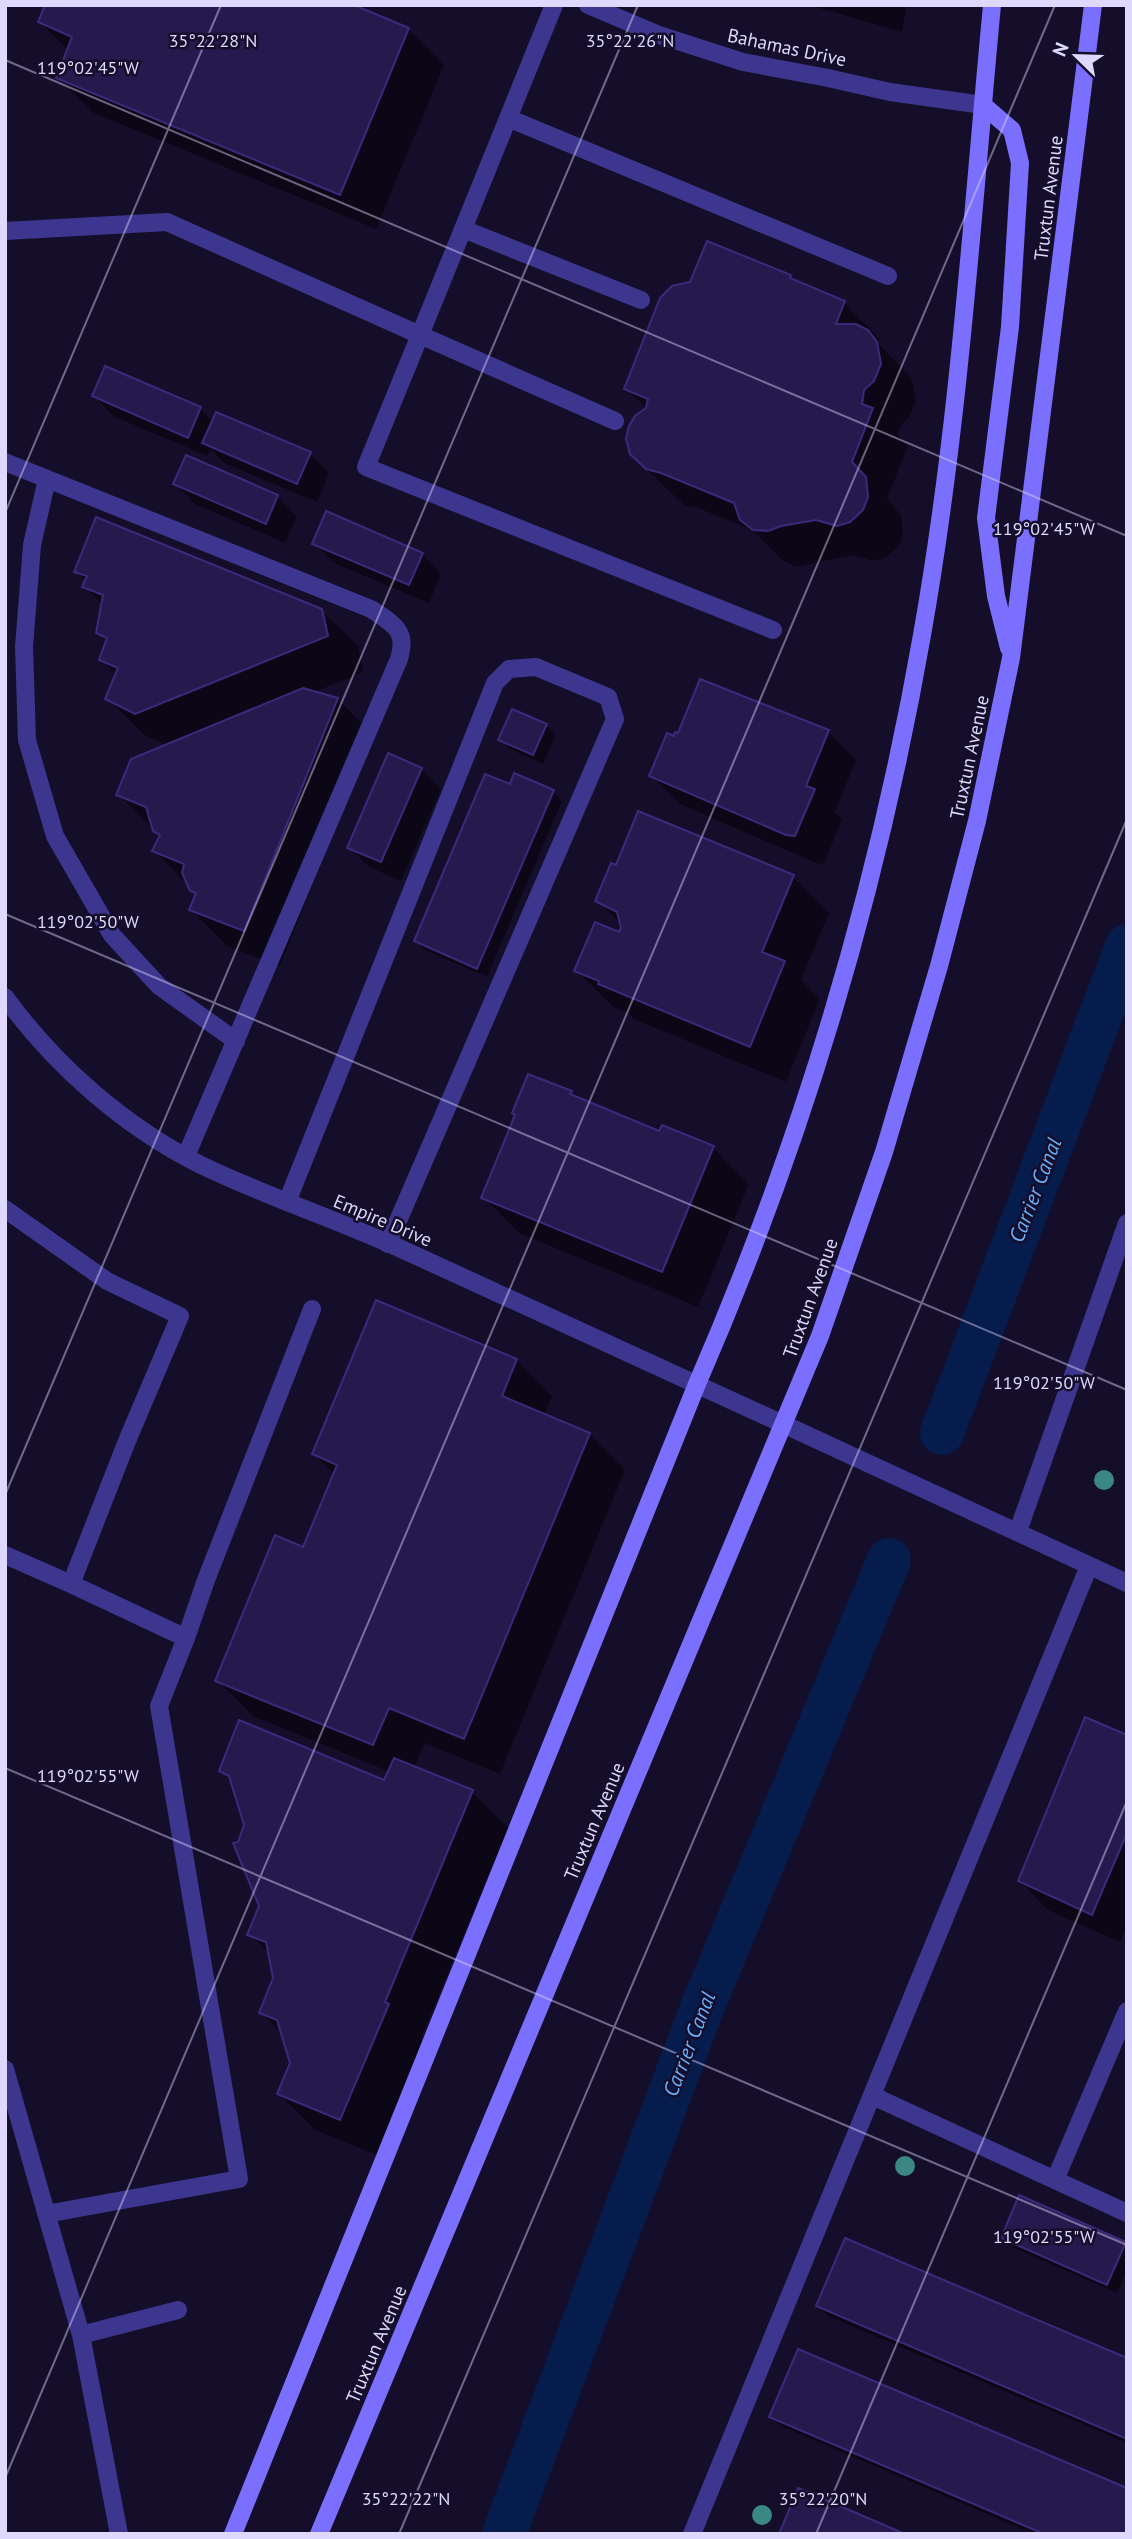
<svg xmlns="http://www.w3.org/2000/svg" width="1132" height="2539" font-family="'PT Sans',sans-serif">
	<rect width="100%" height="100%" fill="#150e2b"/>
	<!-- shadow -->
	<path fill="#0007" d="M47 5H360L367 12 408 29 444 65 376 229 94 113 58 78 69 51 40 22Z
		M809 5H907L902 32Z
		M790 277 796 283 844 303 880 339 878 343 912 379 916 401 909 417 900 426 898 435 908 446 887 499 901 515 903 534 899 546 886 557 874 561 853 555 796 567 781 559 752 530 698 508 684 505 636 459 647 409 626 388Z
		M106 368 200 409 214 422 310 454 329 473 317 502 224 463 211 449 207 456 113 416 94 396Z
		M175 484 277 496 297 516 285 543 195 504Z
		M314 543 422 554 441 574 429 603 334 563Z
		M76 571 321 610 358 646 363 672 312 693 338 699 373 735 280 966 227 946 191 910 197 895 155 851 161 837 118 794 167 746 143 734 107 698 117 675 101 660 107 642 98 632 103 605 84 586 86 582Z
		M513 711 546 725 556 735 543 764 510 749 500 739Z
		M828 732 856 760 835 812 842 819 824 864 816 863 680 804 651 776 674 738Z
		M421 769 441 789 401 881 369 867 349 847Z
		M511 786 553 791 562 801 487 977 425 950 416 941Z
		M793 877 829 913 801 980 820 999 786 1082 636 1020 628 1013 612 1006 576 970 620 934 622 925 597 900Z
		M571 1093 577 1099 660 1133 713 1148 749 1184 698 1307 519 1233 483 1197 517 1116Z
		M516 1360 552 1396 544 1416 589 1434 625 1470 500 1774 425 1743 414 1768 472 1792 508 1828 421 2038 424 2041 377 2155 315 2130 279 2094 292 2064 284 2035 261 2013 275 1978 271 1955 249 1934 261 1906 238 1844 246 1825 234 1784 221 1771 385 1782 390 1772 253 1716 217 1680 304 1550 335 1475 314 1454Z
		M1127 1737V1926L1120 1942 1048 1910 1020 1881Z
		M1003 2238 1125 2243 1127 2271 1117 2293 1012 2247Z
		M818 2306 1127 2360V2443L828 2316Z
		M772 2416 1127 2534H1034L781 2426Z"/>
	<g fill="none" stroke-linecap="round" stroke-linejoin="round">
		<!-- canal -->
		<path stroke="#061c4c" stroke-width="44" d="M942 1433 1127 946
			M504 2534 702 2008 889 1560"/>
	</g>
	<!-- building -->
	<path fill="#26194e" stroke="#3d297c" stroke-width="2" d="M45 5H354L409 28 340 195 56 78 72 37 38 22Z
		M707 241 791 275 790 278 845 301 836 324H856L868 330 877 342 881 364 874 381 864 390 862 404 873 408 852 462 866 477 868 497 863 510 850 522 837 526 816 520 781 526 768 531 753 530 740 520 734 503 661 473 646 469 630 454 626 439 629 426 635 416 646 408 648 399 624 389 660 298 672 286 690 282Z
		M105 366 201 407 188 438 92 396Z
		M216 412 311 452 297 484 202 443Z
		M186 455 278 495 266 524 173 484Z
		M326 511 423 553 409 585 312 544Z
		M96 517 322 609 328 636 135 714 105 699 118 668 99 660 107 638 96 633 103 595 82 587 87 576 74 572Z
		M700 679 829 730 806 786 815 789 795 836 786 835 649 776 667 733 674 736 675 732 678 733Z
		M303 688 338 698 244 931 189 910 196 893 190 891 182 873 184 864 152 851 160 835 153 831 146 807 116 795 131 759Z
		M512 709 547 724 533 755 498 740Z
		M388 753 422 768 381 862 347 848Z
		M514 773 554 790 477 969 414 941 485 774 510 784Z
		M638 811 794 875 762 952 785 961 750 1047 598 984 599 981 574 971 595 922 619 932 621 928 617 912 595 901 611 863 616 865Z
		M528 1074 572 1091 570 1094 659 1131 662 1125 714 1146 662 1272 481 1198 515 1115 512 1113Z
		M376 1300 517 1359 502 1396 590 1433 464 1739 389 1708 373 1745 215 1681 275 1535 303 1547 337 1465 312 1454Z
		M1085 1717 1127 1735V1833L1092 1915 1018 1881Z
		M239 1720 384 1780 394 1758 473 1790 385 2002 389 2004 340 2120 277 2094 290 2063 277 2020 259 2013 273 1978 266 1942 247 1935 259 1906 233 1843 238 1842 244 1825 229 1776 219 1771Z
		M1019 2195 1126 2242 1107 2285 1001 2238Z
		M845 2238 1127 2358V2439L816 2306Z
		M798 2349 1127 2488V2534H1044L769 2417Z
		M798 2488 905 2534H779Z"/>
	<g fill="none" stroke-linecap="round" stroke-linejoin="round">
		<!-- service -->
		<path stroke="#3d368e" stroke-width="18" d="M508 118 888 276
			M463 229 641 300
			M5 231 167 222 420 335 554 5
			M615 421 420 335 366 467 773 630
			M5 462 371 609C393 624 408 630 399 659L186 1156
			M47 479 32 545 24 647 27 740 55 836 112 935 159 986 236 1041
			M287 1202 495 683 509 669 536 667 608 697 615 719 388 1244
			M5 1209 107 1281 180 1316 127 1441 71 1584 186 1638 206 1580 312 1309
			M783 1424 1127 1583
			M1018 1531 1127 1223
			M5 1555 71 1584
			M5 2069 81 2335 119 2534
			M873 2096 1055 2180 1127 2011
			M1055 2180 1127 2213
			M46 2214 239 2179 159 1706 186 1638
			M81 2335 178 2310
			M692 2534 1089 1566"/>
		<!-- minor -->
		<path stroke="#3d368e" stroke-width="18" d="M588 5 659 35 743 62 828 78 890 92 983 105
			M5 997C55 1066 125 1127 201 1165 265 1196 333 1218 397 1247 526 1306 655 1365 783 1424"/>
		<!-- secondary -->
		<path stroke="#7a6fff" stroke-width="18" d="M983 105 1012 130 1020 163 1010 327 986 518 996 596 1009 648
			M233 2534 697 1384C801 1145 877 892 922 635 959 427 972 216 992 5
			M319 2534 820 1336 884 1152 939 966 977 821 1011 658 1093 5"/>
	</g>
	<!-- trees -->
	<g fill="#3a8784">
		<circle cx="1104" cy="1480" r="10"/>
		<circle cx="905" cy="2166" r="10"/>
		<circle cx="762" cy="2515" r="10"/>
	</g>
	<!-- ticks -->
	<path fill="none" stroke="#dfd8ff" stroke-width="2" stroke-opacity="0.45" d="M5 60 1127 536M5 513 221 5M5 914 1127 1390M5 1495 638 5M5 1768 1127 2245M5 2478 1055 5M399 2534 1127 819M816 2534 1127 1801"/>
	<g text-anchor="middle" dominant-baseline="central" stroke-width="5" stroke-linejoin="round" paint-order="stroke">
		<!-- street labels -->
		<g font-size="19" fill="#dfd8ff" stroke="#150e2b">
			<text transform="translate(787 47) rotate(12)">Bahamas Drive</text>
			<text transform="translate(1048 198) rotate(-83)">Truxtun Avenue</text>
			<text transform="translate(969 757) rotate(-78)">Truxtun Avenue</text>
			<text transform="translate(383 1220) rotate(23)">Empire Drive</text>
			<text transform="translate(810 1298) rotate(-70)">Truxtun Avenue</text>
			<text transform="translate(594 1821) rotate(-67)">Truxtun Avenue</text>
			<text transform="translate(376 2344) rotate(-67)">Truxtun Avenue</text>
		</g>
		<!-- water labels -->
		<g font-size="21" font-style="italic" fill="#66b1ff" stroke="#150e2b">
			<text transform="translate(1035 1190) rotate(-69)">Carrier Canal</text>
			<text transform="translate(689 2044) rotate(-69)">Carrier Canal</text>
		</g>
	</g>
	<g font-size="18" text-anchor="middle" fill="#dfd8ff" stroke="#150e2b" stroke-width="5" stroke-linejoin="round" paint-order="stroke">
		<text x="213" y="47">35°22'28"N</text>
		<text x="630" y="47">35°22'26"N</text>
		<text x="88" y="74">119°02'45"W</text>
		<text x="1044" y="535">119°02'45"W</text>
		<text x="88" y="928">119°02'50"W</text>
		<text x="1044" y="1389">119°02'50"W</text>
		<text x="88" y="1782">119°02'55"W</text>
		<text x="1044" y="2243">119°02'55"W</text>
		<text x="406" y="2505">35°22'22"N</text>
		<text x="823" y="2505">35°22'20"N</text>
	</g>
	<!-- border -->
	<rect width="1132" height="2539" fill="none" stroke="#dfd8ff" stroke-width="14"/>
	<!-- north arrow -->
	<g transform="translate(1076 56) rotate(293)" stroke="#150e2b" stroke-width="5" paint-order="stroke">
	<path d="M0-5L12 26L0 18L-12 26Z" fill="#dfd8ff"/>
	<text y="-10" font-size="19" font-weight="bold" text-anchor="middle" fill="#dfd8ff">N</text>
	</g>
</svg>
